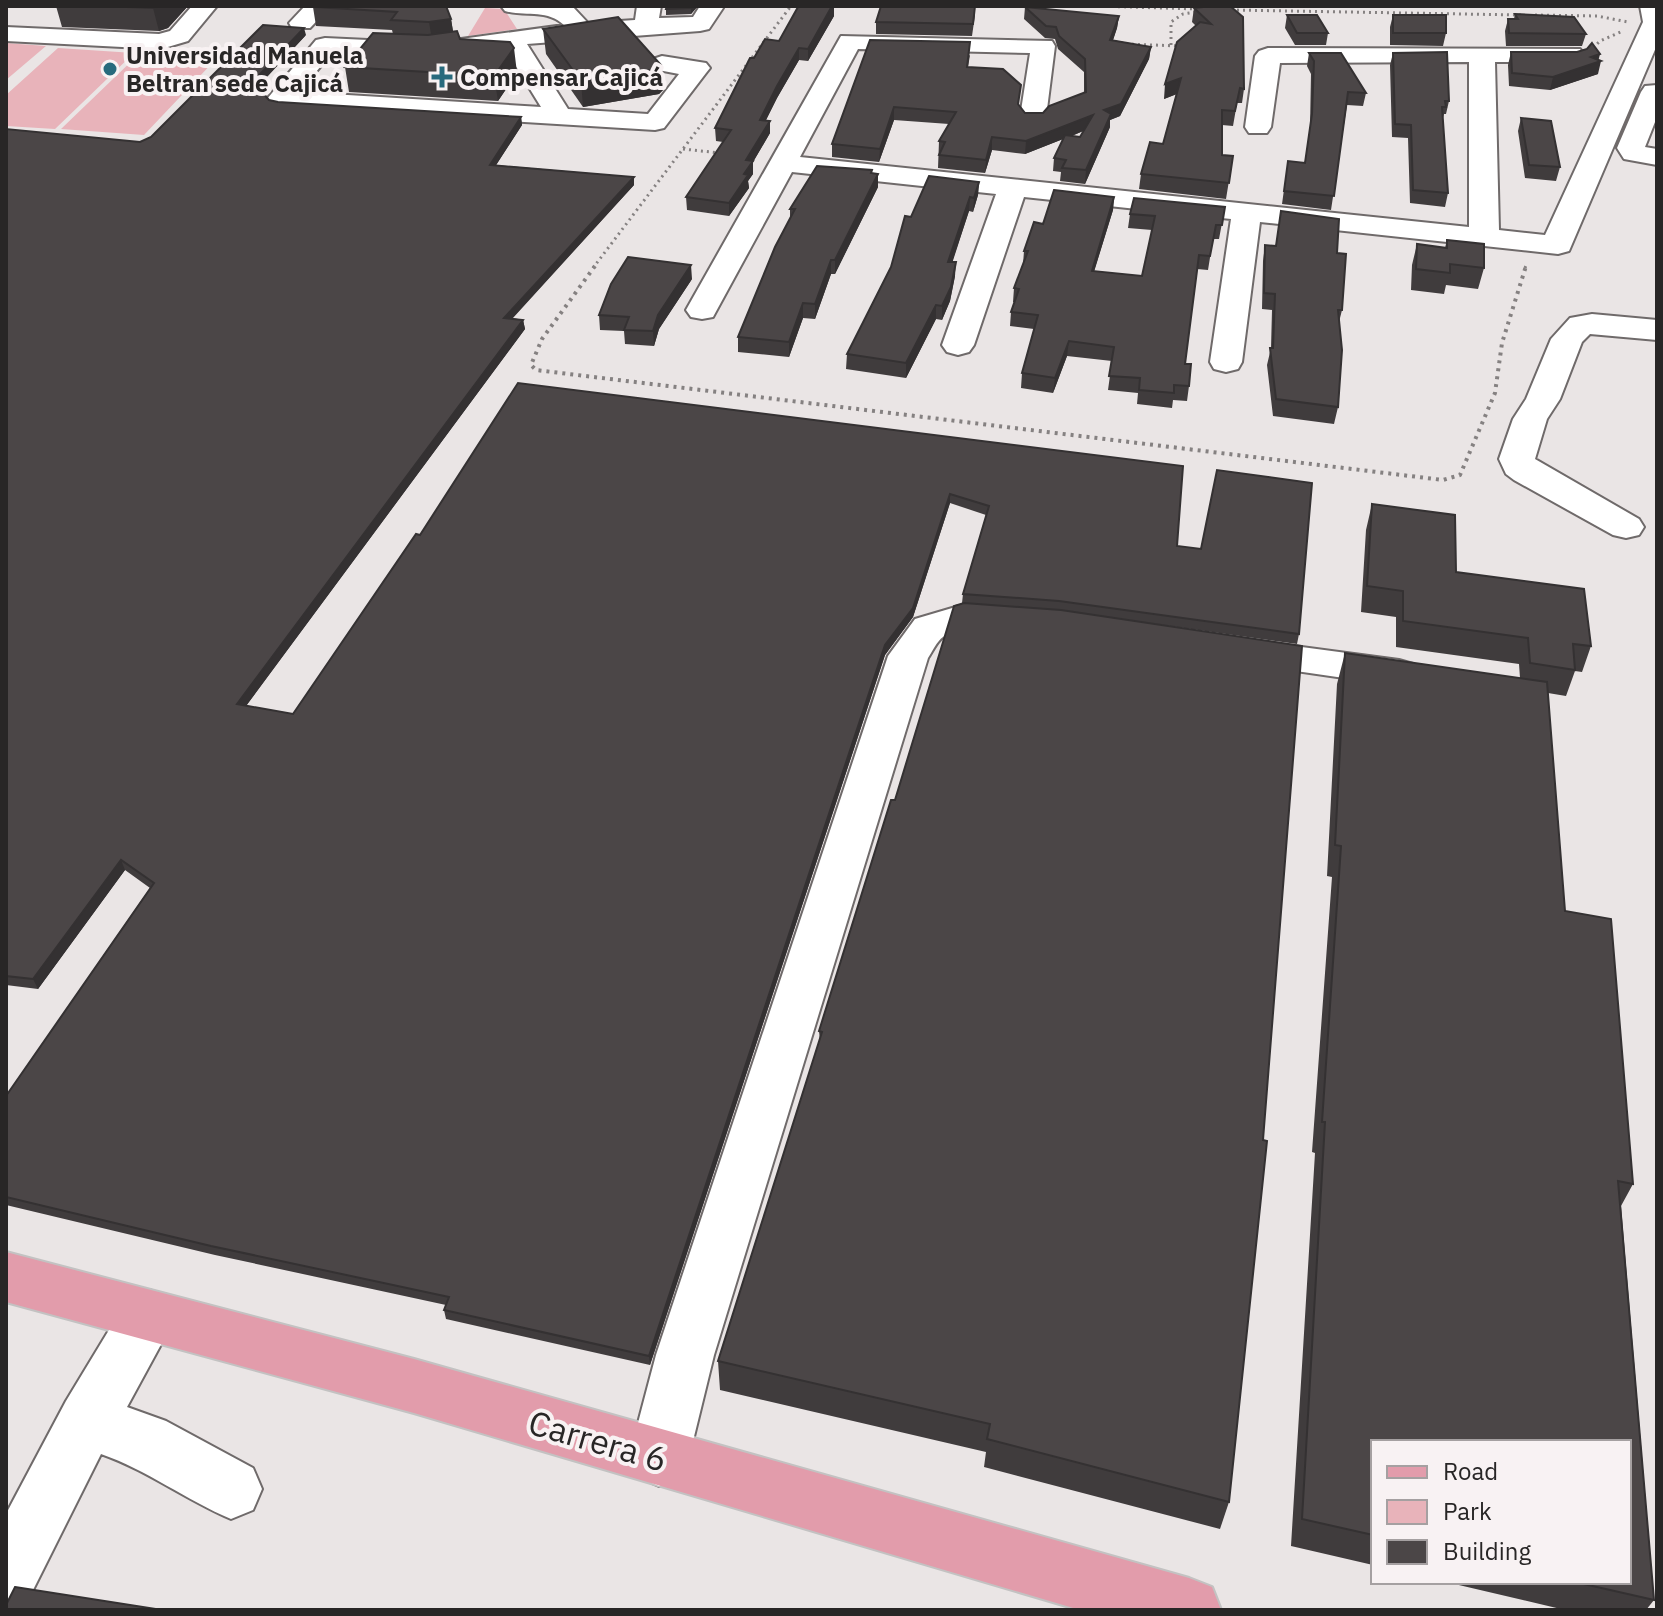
<svg xmlns="http://www.w3.org/2000/svg" width="1663" height="1616" font-family="'IBM Plex Sans',sans-serif">
	<rect width="100%" height="100%" fill="#eae5e5"/>
	<!-- green -->
	<path fill="#e8b3ba" d="M485 8 504 9 517 29 468 36Z
		M6 43 46 46 6 80Z
		M58 48 134 53 55 129 6 126V95Z
		M140 53 217 58 144 135 61 129Z"/>
	<g fill="none" stroke-linecap="round" stroke-linejoin="round">
		<!-- minor casing -->
		<g stroke="#6f6a6a" stroke-width="4">
			<path id="minor" d="M192 6H217L188 41 161 49 6 41V27L159 34 170 31Z
				M305 6H331L310 28H292L289 23Z
				M501 6H572L588 23 635 20 637 6H661L659 18 693 17 700 6 723 8 709 29 700 31 527 44 568 109 648 114 679 74 653 69 649 64 653 59 662 56 706 63 710 68 706 73 664 128 655 130 280 107 271 105 267 99 316 40 325 38 432 43 564 25C547 9 527 17 505 11ZM504 47 541 107 299 92 332 53 432 57Z
				M1640 6H1657V45L1569 251 1558 254 1260 222 1242 362 1238 369 1226 372 1214 369 1210 362 1231 219 1024 197 974 345 969 352 958 355 947 352 942 345 996 194 792 172 713 317 702 319 691 317 686 310 841 36 1052 41 1055 46 1046 117 1042 123H1024L1020 117 1030 53 858 49 800 157 1469 227V62L1280 63 1271 127 1267 133H1249L1245 127 1255 56 1259 51 1268 48 1580 49 1584 54 1580 59 1571 62H1495L1499 230 1545 235 1643 22Z
				M1657 85V117L1645 147 1657 149V165L1624 159 1617 148 1641 92 1645 86Z
				M1592 314 1657 320V340L1590 334 1582 342 1560 399 1547 419 1535 459 1639 519 1644 527 1639 535 1626 538 1613 535 1514 480 1506 474 1499 459 1513 419 1526 399 1551 339 1570 318Z
				M959 606 1021 613 1027 622 1021 631C997 637 964 622 943 637 937 641 932 652 928 658L714 1355 689 1457 680 1477 659 1486 638 1477 629 1457 656 1355 888 656 915 619Z
				M1241 639 1399 660 1413 664 1419 673 1413 682 1399 686 1227 661 1221 652 1227 643Z
				M149 1290 169 1297 177 1315 127 1407 166 1421 253 1468 262 1489 253 1510 231 1519C186 1500 147 1470 101 1454L28 1600 6 1610V1514L66 1401 129 1297Z"/>
		</g>
		<!-- major casing -->
		<g stroke="#c3c2c2" stroke-width="4">
			<path id="major" d="M6 1252 414 1359 1189 1578 1212 1587 1221 1610H1080L414 1413 6 1302Z"/>
		</g>
		<!-- path-far1 -->
		<path stroke="#858181" stroke-width="3" stroke-dasharray="2 4" stroke-linecap="butt" d="M1094 6 1197 9
			M1231 10 1521 15
			M1535 15 1597 16 1628 22
			M1126 44 1180 46
			M1171 45V22L1183 14 1196 12
			M1593 48 1600 41 1623 31
			M683 149 720 153
			M593 268 791 6
			M1525 268 1527 263"/>
		<!-- path -->
		<path stroke="#858181" stroke-width="4" stroke-dasharray="3 5" stroke-linecap="butt" d="M595 266 542 339 531 365 536 370 1443 480 1460 475 1495 393 1502 343 1526 266"/>
		<!-- minor -->
		<use href="#minor" fill="#fff" fill-rule="evenodd"/>
		<!-- major -->
		<use href="#major" fill="#e29cab" fill-rule="evenodd"/>
	</g>
	<!-- wall -->
	<path fill="#403c3d" fill-rule="evenodd" d="M56 6H188L168 28 159 31 62 27Z
		M446 6 451 19 453 32 460 39 517 73 498 101 349 92 345 67 393 34 392 30 316 26 313 7Z
		M667 6H698L691 14 666 15V9Z
		M834 6V16L808 61 799 60 777 98 766 120 770 133 753 162V174L748 181 749 188 729 216 687 210 686 197 723 142 716 141 715 128 754 58 779 41Z
		M1213 6 1244 89 1242 103H1237L1233 126 1222 125V155L1233 156 1226 199 1139 189 1141 174 1163 144 1177 94 1164 99 1196 26 1192 22 1194 8Z
		M1025 7 1119 16 1117 28 1113 40 1151 47 1149 59 1120 116 1110 120V127L1085 184 1060 181 1061 172 1053 171 1054 158 1063 139 1025 154 992 150 985 173 938 168 939 141 949 124 894 120 879 162 832 157V144L970 55 968 67 1019 105 1025 113H1043L1084 93V72L1058 49 1055 39 1045 38 1024 19ZM1083 131 1080 137 1072 136Z
		M1515 14 1586 34 1582 46H1506L1505 31 1508 19H1514Z
		M975 15 972 36 876 34V22Z
		M1287 15 1328 33 1326 45H1295L1285 28Z
		M1393 15 1446 33 1443 46 1390 45V27Z
		M543 29 663 90 659 94 583 107 546 54Z
		M306 35 254 91 269 100 278 102 521 117 522 125 496 165 634 177V185L513 318 523 320 525 329 246 706 293 714 420 535 518 383 1177 546 1299 634 1297 644 1142 622 1229 1502 1220 1529 984 1467 986 1452 720 1390 718 1361 820 1041 819 1031 895 800 962 603 963 594 986 515 950 503 913 617 885 655 650 1365 446 1319 444 1310 446 1305 215 1255 6 1205V1096L150 888 125 870 38 989 6 985V129L140 142 151 137Z
		M1511 52 1598 60V74L1550 90 1509 86 1508 65Z
		M1309 53 1366 93 1363 106 1347 105 1331 210 1282 204 1288 161 1305 163 1310 127 1311 74 1307 66Z
		M1393 53 1449 101 1446 114H1444L1443 118 1448 193 1445 207 1410 203 1408 138 1392 137 1390 65Z
		M1521 118 1560 167 1556 181 1525 178 1518 131Z
		M872 173 878 187 835 274H831L815 319 803 318 789 357 738 352V337L790 219V209Z
		M979 182 978 195 973 212 969 211 952 262 955 276 950 301 942 320 936 319 906 378 846 369 847 354 891 267 911 217Z
		M1114 197 1113 210 1094 271 1142 276 1152 230 1128 228 1130 214 1225 207 1219 239H1213L1208 270 1197 269 1185 364 1189 386 1187 401 1173 400 1172 408 1137 404 1138 393 1108 390 1112 361 1067 356 1053 393 1021 388 1022 373 1034 329 1010 326 1011 312 1014 302H1013L1014 288 1023 264 1024 251 1043 224Z
		M1281 211 1337 253 1342 310 1339 322 1338 407 1334 424 1273 416 1267 365 1271 348 1272 310 1262 309 1263 261 1265 245 1276 246Z
		M1447 240 1484 268 1478 289 1446 285 1444 294 1411 290 1412 265 1417 244 1445 248Z
		M692 279 659 329 654 346 625 344 624 331 600 330 599 315Z
		M1372 504 1456 572 1591 646 1582 672 1575 671 1566 696 1548 693 1565 911 1633 1184 1621 1206 1654 1600 1646 1610H1565L1446 1582H1629L1373 1442V1565L1291 1546 1315 1153 1312 1152 1332 877 1327 876 1337 684 1345 653 1520 678 1519 664 1396 647V617L1361 612 1366 530Z"/>
	<!-- shaded-wall -->
	<path fill="#343132" d="M162 6H188L168 28 159 31 153 8Z
		M692 6H698L691 14V8Z
		M832 6H834V16L808 61V49Z
		M1119 16 1117 28 1109 52 1110 40Z
		M451 19 454 37 432 40 429 22Z
		M304 28 306 35 247 98 245 90Z
		M1151 47 1149 59 1120 116 1110 120V127L1085 184 1086 170 1104 110Z
		M514 48 517 73 498 101 494 76Z
		M799 48V60L777 98 760 132V120L777 86Z
		M1600 54 1598 62 1601 61 1598 74 1550 90 1553 77 1591 57Z
		M661 65 663 90 659 94 583 107 581 81Z
		M1181 78 1179 93 1164 99 1165 84Z
		M894 107V120L879 162 880 149Z
		M1093 115 1091 128 1025 154 1026 141Z
		M521 117 522 125 491 173 490 165Z
		M770 121V133L753 162V174L748 181 749 188 729 216V203L746 160Z
		M992 137V150L985 173 986 160Z
		M878 174V187L835 274V260Z
		M634 177V185L505 326 504 318Z
		M979 182 978 195 973 212 974 198Z
		M970 197 969 211 948 276V262Z
		M1114 197 1113 210 1090 285 1092 271Z
		M831 260V274L815 319V304Z
		M956 262 955 276 950 301 942 320V306Z
		M691 265 692 279 659 329 654 346 653 331 658 315Z
		M803 303V318L789 357V342Z
		M936 305V319L906 378V363Z
		M523 320 525 329 240 714 237 704Z
		M1069 341 1067 356 1053 393 1055 378Z
		M950 494V503L913 617 885 655 650 1365 649 1356 885 645Z
		M121 860 125 870 38 989 33 979Z"/>
	<!-- building -->
	<path fill="#4b4647" stroke="#343132" stroke-width="2" d="M101 6H162L153 8Z
		M314 6H446L451 19 429 22 391 20 397 12 313 7Z
		M667 6H692L691 8 666 9Z
		M806 6H832L808 49 799 48 777 86 760 120 770 121 746 160 753 161 744 174 748 175 729 203 686 197 731 130 715 128 750 58H754L765 39 779 41 798 7Z
		M881 6H975L973 24 876 22Z
		M1213 6H1230L1243 17 1244 89 1240 88 1235 111 1222 110V155L1233 156 1229 183 1141 174 1150 142 1163 144 1181 78 1165 84 1177 42 1200 22 1211 24 1194 8Z
		M1025 7 1119 16 1110 40 1151 47 1121 104 1104 110 1111 114 1086 170 1062 168 1066 160 1054 158 1065 135 1080 137 1093 115 1026 141 992 137 986 160 939 155 945 142 939 141 956 112 894 107 880 149 832 144 870 40 970 42 967 67 1003 69 1021 85 1018 104 1025 113H1043L1049 106 1086 92 1085 59 1059 36 1056 27 1046 26Z
		M1515 14 1574 17 1586 34 1509 33 1508 19H1518Z
		M1287 15H1317L1328 33H1297Z
		M1393 15H1446V33H1393Z
		M618 17 661 65 658 69 581 81 543 29Z
		M263 25 304 28 245 90 262 92 269 100 278 102 521 117 490 165 634 177 504 318 523 320 237 704 293 714 416 534 420 535 518 383 1183 466 1177 546 1201 549 1217 470 1312 483 1299 634 1059 601 963 594 989 506 950 494 913 608 885 645 649 1356 444 1310 449 1297 211 1246 6 1197V1096L154 883 121 860 33 979 6 976V129L140 142 151 137Z
		M457 31 460 39 510 42 514 48 494 76 345 67 373 33 428 35Z
		M1592 43 1600 54 1591 57 1601 61 1553 77 1512 73 1511 52H1577L1587 49Z
		M1447 52 1449 101H1445L1446 107H1442L1448 193 1413 190 1411 125 1395 124 1393 53Z
		M1309 53H1341L1366 93 1348 92 1334 196 1284 191 1288 161 1305 163 1312 114 1314 61Z
		M1521 118 1551 121 1560 167 1529 165Z
		M817 166 872 170 871 173 878 174 835 260H831L815 304 803 303 789 342 738 337 775 247 795 209H790Z
		M929 176 979 182 974 198 970 197 948 262H956L951 287 942 306 936 305 906 363 847 354 891 267 905 216 911 217Z
		M1054 190 1114 197 1092 271 1142 276 1155 216 1130 214 1134 198 1225 207 1222 225H1216L1210 256 1199 255 1185 364H1191L1189 386 1174 385V393L1139 390 1140 378 1109 376 1114 347 1069 341 1055 378 1022 373 1038 315 1011 312 1019 289 1014 288 1028 251H1024L1034 222 1043 224Z
		M1281 211 1339 219 1337 253 1346 254 1342 310H1338L1342 350 1338 407 1276 399 1270 348H1273L1275 294 1264 293 1265 245 1276 246Z
		M1447 240 1484 244V268L1450 264V273L1416 269 1417 244 1447 248Z
		M628 257 691 265 658 315 653 331 624 330 629 317 599 315 611 284Z
		M1372 504 1455 515 1456 572 1584 589 1591 646 1573 644 1575 670 1530 663 1528 638 1403 621V591L1367 586Z
		M964 603 1061 610 1302 646 1263 1140 1267 1141 1229 1502 987 1439 990 1424 718 1361 822 1032 819 1031 891 800H895L954 606Z
		M1345 653 1547 682 1565 911 1611 919 1633 1184 1618 1181 1654 1600 1575 1582H1629V1442H1373V1535L1302 1519 1325 1122H1322L1341 846 1335 845Z
		M15 1587 162 1610H6V1605Z"/>
	<!-- markers -->
	<g fill="#286a7d" stroke="#f8f2f3" stroke-width="3">
		<circle cx="110" cy="69" r="8"/>
		<path d="M438 65h8v8h8v8h-8v8h-8v-8h-8v-8h8z"/>
	</g>
	<g text-anchor="middle" dominant-baseline="central" stroke-width="8" stroke-linejoin="round" paint-order="stroke">
		<!-- far-poi labels -->
		<g font-size="24" font-weight="bold" fill="#282626" stroke="#f8f2f3" text-anchor="start">
			<text x="126" y="55">Universidad Manuela<tspan x="126" dy="28">Beltran sede Cajicá</tspan></text>
			<text x="460" y="77">Compensar Cajicá</text>
		</g>
		<!-- near-street labels -->
		<g font-size="34" fill="#282626" stroke="#f8f2f3">
			<text transform="translate(598 1440) rotate(16)">Carrera 6</text>
		</g>
	</g>
	<!-- border -->
	<rect width="1663" height="1616" fill="none" stroke="#282626" stroke-width="16"/>
	<!-- legend -->
	<rect x="1371" y="1440" width="260" height="144" fill="#f8f2f3" stroke="#a5a0a1" stroke-width="2"/>
	<rect x="1387" y="1466" width="40" height="12" fill="#e29cab" stroke="#a5a0a1" stroke-width="2"/>
	<text x="1443" y="1480" font-size="24" fill="#282626">Road</text>
	<rect x="1387" y="1500" width="40" height="24" fill="#e8b3ba" stroke="#a5a0a1" stroke-width="2"/>
	<text x="1443" y="1520" font-size="24" fill="#282626">Park</text>
	<rect x="1387" y="1540" width="40" height="24" fill="#4b4647" stroke="#a5a0a1" stroke-width="2"/>
	<text x="1443" y="1560" font-size="24" fill="#282626">Building</text>
</svg>
